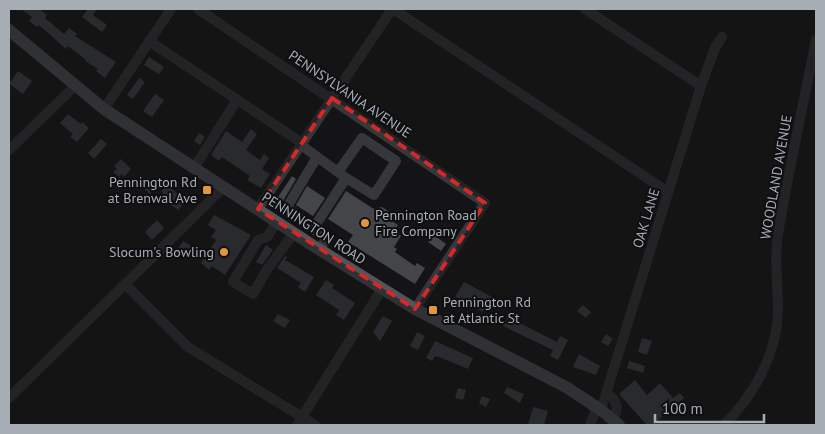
<svg xmlns="http://www.w3.org/2000/svg" width="825" height="434" font-family="'PT Sans',sans-serif">
	<rect width="100%" height="100%" fill="#141416"/>
	<!-- building -->
	<path fill="#434549" d="M21 9H39L47 15 45 18 64 34 69 28 77 34 75 36 116 62 105 78 96 71 98 69 85 61 86 60 68 46 66 49 39 25 37 27 29 21 32 17Z
		M88 9H97L93 15 107 25 102 32 82 17Z
		M149 57 164 67 159 74 144 65Z
		M18 71 32 81 23 94 9 84Z
		M139 78 145 82 133 99 127 95Z
		M155 94 164 100 152 117 143 111Z
		M68 114 81 124 82 122 89 128 77 142 70 137 73 134 60 123Z
		M251 129 257 134 246 150 260 160 264 154 269 158 262 169 270 174 261 188 247 180 250 176 222 157 219 161 211 155 226 131 242 142Z
		M199 133 205 137 200 145 194 141Z
		M101 139 107 144 94 159 88 153Z
		M121 159 131 169 124 177 122 174 119 177 113 172 117 169 114 166Z
		M292 176 296 179 283 201 278 197Z
		M153 178 159 184 150 194 141 186 148 179 150 182Z
		M167 186 186 199 179 210 170 205 172 202 161 191Z
		M307 186 325 198 313 216 296 205Z
		M346 191 374 209 382 207 396 216 392 221 398 225 394 231 401 236 394 247 397 249 395 252 415 266 417 263 425 268 415 284 348 242 353 235 328 219Z
		M214 215 251 235 225 275 212 266 209 270 201 263 216 240 211 237 216 230 208 225Z
		M157 220 164 228 152 240 145 232Z
		M434 235 446 244 441 251 428 242Z
		M183 241 196 249 190 258 178 249Z
		M266 245 273 250 262 265 256 262Z
		M285 256 287 257 285 260 314 277 305 292 298 287 301 283 277 268Z
		M326 280 334 285 332 288 355 303 344 320 336 315 339 310 316 295Z
		M464 282 492 297 483 312 455 297Z
		M583 305 591 312 586 318 577 311Z
		M278 314 290 320 285 328 273 321Z
		M383 316 392 321 380 341 373 332Z
		M508 317 557 342 560 336 568 340 558 360 550 356 553 350 503 326Z
		M417 332 425 336 418 350 410 346Z
		M606 334 613 339 608 346 601 342Z
		M642 338 652 341 647 355 638 352Z
		M435 341 473 358 468 369 439 357 435 356 432 361 426 358Z
		M579 354 600 366 596 375 573 367Z
		M629 361 645 366 643 373 627 368Z
		M635 380 647 395 660 383 673 398 680 393 684 398 653 425H647L619 394Z
		M507 387 524 394 520 403 504 393Z
		M458 388 466 390 463 400 455 398Z
		M482 396 490 399 486 407 479 403Z
		M533 407 548 411 544 425H528Z"/>
	<g fill="none" stroke-linecap="round" stroke-linejoin="round">
		<!-- minor -->
		<path stroke="#36373a" stroke-width="10" d="M198 9 485 203 415 309
			M393 9 668 192
			M585 9 701 86
			M149 41 302 143
			M104 109 171 9
			M301 145 346 178 313 229 327 238 319 250
			M9 150 75 86
			M194 168 237 100
			M338 172 362 138 396 161 374 195 346 178
			M258 209 392 9
			M277 222 267 237 258 240 233 282 253 294 266 271 294 233
			M306 223 287 207 317 157
			M125 284 188 347 315 425
			M606 393C618 399 619 409 613 420
			M9 398 224 187
			M601 410 701 86 715 48 722 37
			M297 425 382 289
			M590 425 597 407
			M724 425C754 395 777 354 778 311 778 286 774 259 778 234 789 169 803 105 816 40"/>
		<!-- major -->
		<path stroke="#525459" stroke-width="12" d="M9 30 104 109 312 245 415 309 566 387 601 410 619 425"/>
	</g>
	<!-- marked area -->
	<path d="M0 0H825V434H0ZM332 98 485 203 415 309 258 209Z" fill="#141416" fill-opacity=".55" fill-rule="evenodd"/>
	<path fill="none" stroke="#d62828" stroke-width="4" stroke-dasharray="10 6" stroke-linejoin="round" d="M332 98 485 203 415 309 258 209Z"/>
	<!-- markers -->
	<g fill="#e19741" stroke="#0f0f11" stroke-width="2">
		<rect x="202" y="185" width="10" height="10" rx="2.5"/>
		<circle cx="365" cy="223" r="5"/>
		<circle cx="224" cy="252" r="5"/>
		<rect x="428" y="305" width="10" height="10" rx="2.5"/>
	</g>
	<g text-anchor="middle" dominant-baseline="central" stroke-width="4" stroke-linejoin="round" paint-order="stroke">
		<!-- street labels -->
		<g font-size="14" fill="#a7adb5" stroke="#0f0f11">
			<text transform="translate(350 94) rotate(34)">PENNSYLVANIA AVENUE</text>
			<text transform="translate(776 177) rotate(-80)">WOODLAND AVENUE</text>
			<text transform="translate(646 218) rotate(-73)">OAK LANE</text>
			<text transform="translate(314 228) rotate(33)">PENNINGTON ROAD</text>
		</g>
		<!-- poi labels -->
		<g font-size="14" fill="#a7adb5" stroke="#0f0f11" text-anchor="end">
			<text x="197" y="182">Pennington Rd<tspan x="197" dy="16">at Brenwal Ave</tspan></text>
			<text x="375" y="215" text-anchor="start">Pennington Road<tspan x="375" dy="16">Fire Company</tspan></text>
			<text x="214" y="252">Slocum's Bowling</text>
			<text x="443" y="302" text-anchor="start">Pennington Rd<tspan x="443" dy="16">at Atlantic St</tspan></text>
		</g>
	</g>
	<!-- border -->
	<rect width="825" height="434" fill="none" stroke="#a7adb5" stroke-width="20"/>
	<!-- scale -->
	<path d="M655 414v8h109v-8" fill="none" stroke="#a7adb5" stroke-width="2.5"/>
	<text x="662" y="414" font-size="15" fill="#a7adb5" stroke="#0f0f11" stroke-width="4" paint-order="stroke">100 m</text>
</svg>
